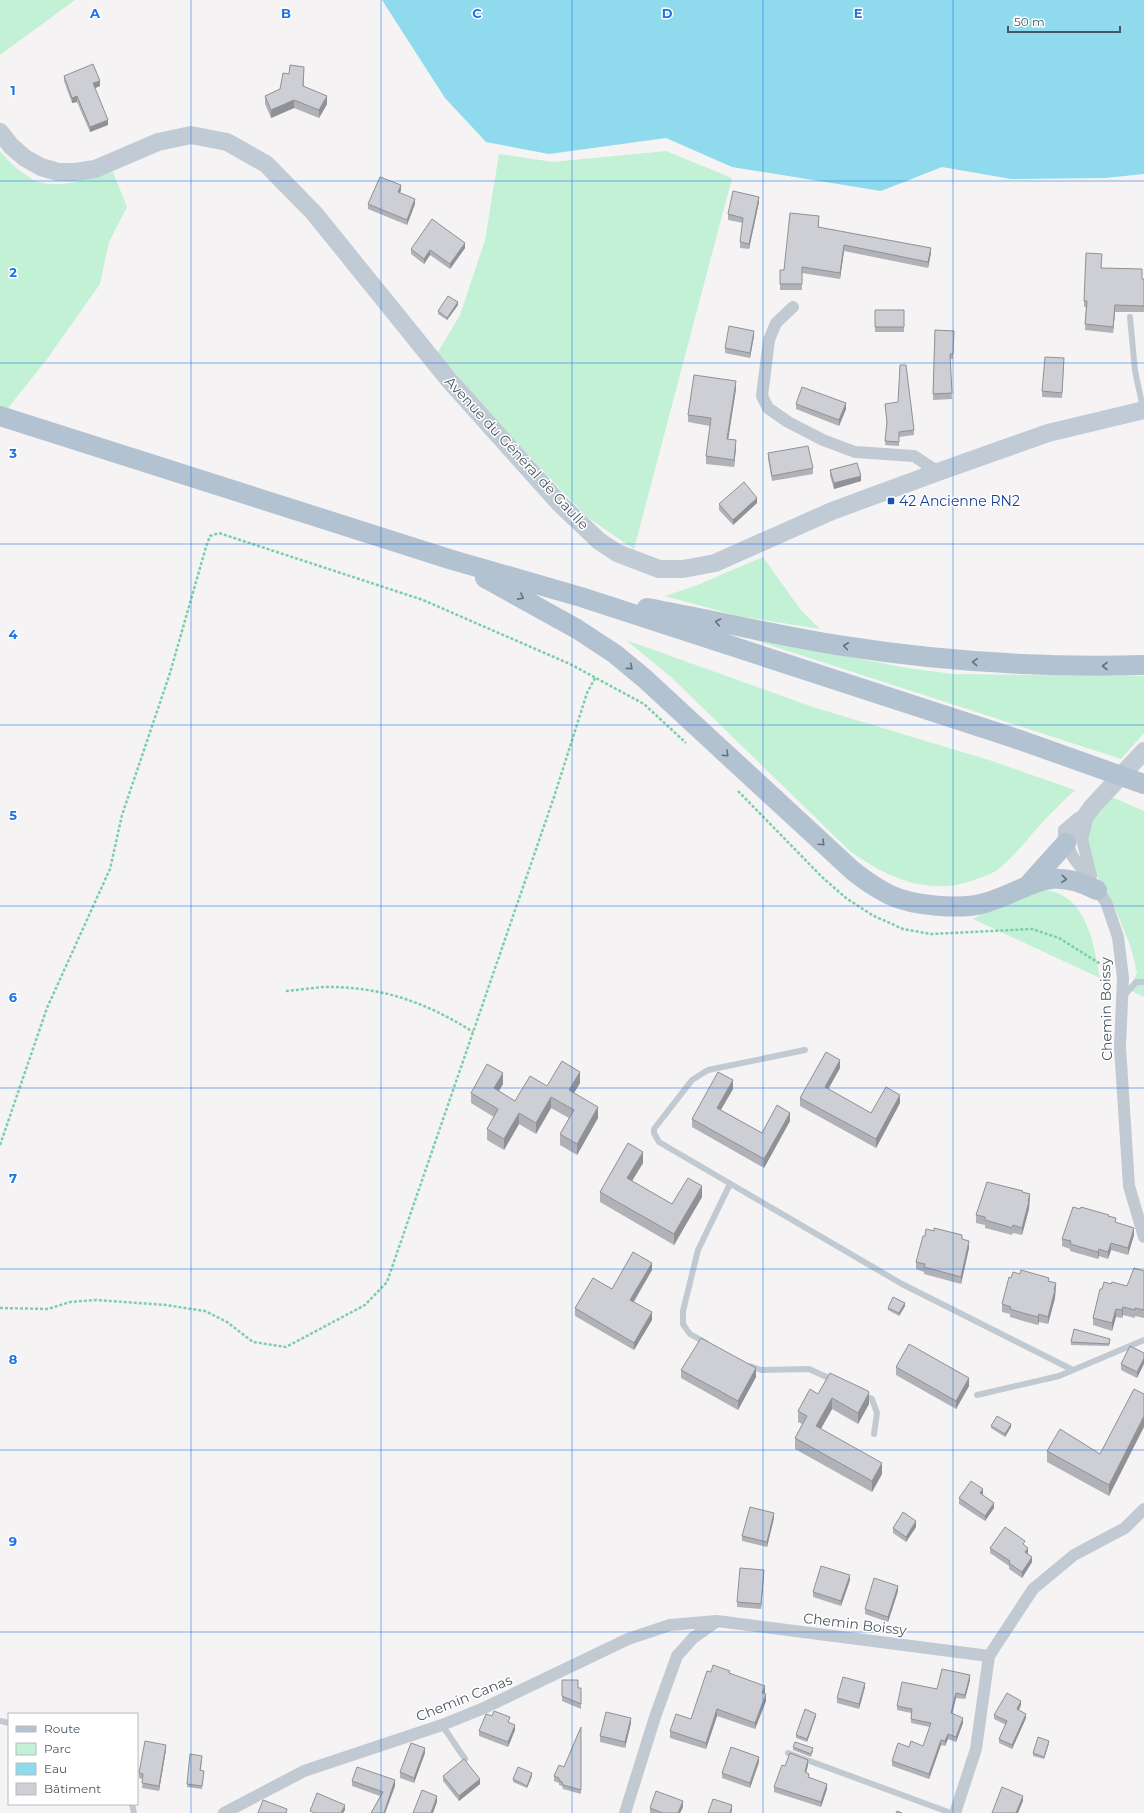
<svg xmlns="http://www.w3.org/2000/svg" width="1144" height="1813" font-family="Montserrat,sans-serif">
	<rect width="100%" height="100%" fill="#f5f3f3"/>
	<!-- green -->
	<path fill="#c3f1d5" d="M0 0H75L0 55Z
		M0 151C8 161 24 176 36 181 60 190 90 178 113 172L127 207 109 242 100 284 47 359 0 418Z
		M666 151 732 178 634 549 587 517 546 474 476 398 438 352 460 315 485 240 499 154 553 162Z
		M763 557 800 609 820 629 738 616 665 596 695 586Z
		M739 635 907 668 953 674 1144 676V733L1121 759Z
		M626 640 813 707 992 761 1075 790C1062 802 1050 814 1038 827 1025 842 1012 859 996 871 991 874 985 876 979 878 932 898 890 879 851 852L671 677Z
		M1105 794 1144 811V997L1129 990 1137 973 1131 948 1116 910 1095 872 1084 829Z
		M1045 890C1087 895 1094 944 1100 978L973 919 1005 901 1027 892Z"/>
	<!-- water -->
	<path fill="#90daee" d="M382 0H1144V174L1105 178 1011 179 942 167 881 191 732 167 666 138 549 154 486 142 445 98Z"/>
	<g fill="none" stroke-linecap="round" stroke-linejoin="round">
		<!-- path -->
		<path stroke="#7ad0a6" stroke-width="2.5" stroke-dasharray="3 2" stroke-linecap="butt" d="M738 791 822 877 846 898 872 915 903 929 931 934 1032 929 1059 938 1110 970
			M286 991C298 990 311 988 323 987 380 986 426 1002 473 1032
			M0 1145 47 1008 110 869 122 815 170 673 206 547 210 536 219 533 423 600 570 664 644 704 686 743
			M0 1308 48 1309 70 1302 96 1300 166 1305 205 1311 227 1322 253 1342 286 1347 365 1305 387 1282 554 797 587 693 595 678"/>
		<!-- lane -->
		<path stroke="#c1cad2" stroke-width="6" d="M1130 317 1135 371 1143 408
			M1123 997 1136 982H1144
			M805 1050 708 1070 692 1080 654 1129V1133L659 1142 902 1284 1073 1370
			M706 1343 690 1334 687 1330 683 1324V1311L698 1250 730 1184
			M750 1366 761 1370 809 1369 833 1380
			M863 1395 872 1399 877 1413 874 1434
			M977 1395 1059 1376 1144 1340
			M0 1721 9 1723
			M442 1725 465 1759
			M788 1753 951 1813
			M132 1804 134 1813"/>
		<!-- street -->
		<path stroke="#c1cad2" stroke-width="12" d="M793 307 776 323 769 340 762 396 768 408 788 422 823 440 855 452 914 456 938 472
			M1078 818 1064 830V837L1073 857 1106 902 1118 937 1123 978 1120 1047 1129 1186 1144 1237
			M1087 820 1082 839 1091 876
			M224 1813 304 1771 442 1725 484 1708 628 1639 670 1625 717 1621
			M625 1813 655 1717 677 1656 693 1638 717 1621 989 1656
			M955 1813 976 1749 989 1656 1033 1589 1074 1555 1125 1528 1144 1509"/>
		<!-- secondary -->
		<path stroke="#c1cbd6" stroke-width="18" d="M0 132 11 146 25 158 41 167 58 172H75L95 169 158 142 191 135 227 142 266 164 314 213 449 380 560 504 599 541 617 553 659 569H683L715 563 832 511 938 472 1048 433 1144 410
			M1066 843 1092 807 1144 751"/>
		<!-- primary -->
		<path stroke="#b3c2d1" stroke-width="20" d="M0 416 449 559 581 597 1017 739 1144 784
			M485 578 577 629 615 654 644 678 852 870C864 880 876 888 890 895 913 906 960 910 985 903 1032 889 1046 864 1097 890
			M647 608C710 619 773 635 837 645 938 661 1041 668 1144 665
			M1030 883 1066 843"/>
	</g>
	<!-- wall -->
	<path fill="#b0b2b7" d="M64 76 100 86 95 88 108 125 90 132 77 102 72 103 64 81Z
		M304 76 303 87 327 104 319 118 294 108 271 118 265 104V96L280 89Z
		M401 190 400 193 415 204 407 225 368 209V204Z
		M759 202 749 249 740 248V242L743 223 728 220V214Z
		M819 222V227L931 253 928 268 844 251 840 279 802 273V290H780V270H784Z
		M465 248 450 269 430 255 424 264 411 254V249Z
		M1101 268 1142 279H1144V312H1115L1113 333 1085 330 1086 307H1084V301Z
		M458 305 447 320 438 314V311Z
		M875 310H904V332H875Z
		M935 330 954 331 953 359H950L952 399 933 400Z
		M754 336 750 358 725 353V348Z
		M1064 364 1062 398 1042 397V391Z
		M736 389 728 439 736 448 734 467 706 464V456L710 426 688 422V415Z
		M796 404 846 409 839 426 796 409Z
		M885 404 914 430V435L899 437V446L885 445 887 425Z
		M768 453 813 468V474L772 481 768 459Z
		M830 470 861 481 834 489 830 476Z
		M757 503 733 525 719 510V504Z
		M840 1068 828 1089 871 1113 900 1103 876 1148 800 1106V1098Z
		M580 1083 574 1093 598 1118 577 1155 560 1145V1134L569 1118 551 1108 536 1134 519 1124 504 1150 487 1140V1129L494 1117 471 1103V1093L503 1084 499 1091 515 1101 547 1086Z
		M733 1089 721 1110 762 1133 790 1121 764 1168 692 1127V1119Z
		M643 1163 632 1181 672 1204 702 1197 674 1245 600 1202V1192Z
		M1023 1192 1030 1194 1029 1209 1022 1235 1013 1233 1012 1235 985 1228V1225L976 1223V1215Z
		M1109 1216 1116 1223 1134 1235 1128 1255 1111 1250 1108 1259 1099 1256 1098 1259 1070 1251V1249L1062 1246V1239Z
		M962 1239 969 1248 961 1284 924 1274V1272L916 1269V1262Z
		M652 1270 634 1302 652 1320 634 1350 575 1316V1308L612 1289Z
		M1144 1271V1318L1135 1316V1318L1123 1315 1122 1318 1116 1317 1112 1331 1093 1325V1318L1102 1289 1111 1284 1127 1286Z
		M1049 1281 1056 1283 1055 1298 1048 1324 1039 1322 1038 1325 1023 1321 1010 1317V1314L1002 1312V1304Z
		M905 1306 899 1316 888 1310V1308Z
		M1071 1342H1110L1109 1346 1071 1345Z
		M1144 1353 1137 1378 1121 1370V1364Z
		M896 1367 969 1386 956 1409 896 1375Z
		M681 1370 756 1377 738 1410 681 1378Z
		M818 1394 869 1404 858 1424 832 1409 821 1429 882 1474 872 1492 795 1449V1438L802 1424 798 1422V1411Z
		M1144 1394 1109 1496 1047 1462V1451L1100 1454Z
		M991 1426 1011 1427 1005 1437 991 1428Z
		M983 1494 982 1495 994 1508 985 1521 959 1504V1498Z
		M774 1518 767 1547 742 1541V1536Z
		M916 1527 906 1542 893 1533V1528Z
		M1025 1546 1028 1554 1032 1562 1022 1578 1009 1569V1566L990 1553V1548Z
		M764 1575 761 1609 737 1607V1602Z
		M850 1580 841 1606 813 1597V1592Z
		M898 1591 888 1622 865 1614V1609Z
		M711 1672 730 1673 765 1692 764 1694 766 1701 755 1729 717 1716 706 1749 670 1738V1731L691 1719Z
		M562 1680 578 1688H581V1709L562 1701Z
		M970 1680 965 1699 956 1698 952 1714 963 1723 956 1742 948 1739 945 1746 941 1745 929 1779 892 1766V1761L909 1747 923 1746 930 1727 911 1723V1713L897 1710V1706L937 1689Z
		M865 1687 859 1709 837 1703V1698Z
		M1021 1705 1019 1710 1026 1718 1012 1749 999 1743V1739L1006 1725 994 1719V1715Z
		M816 1716 807 1742 796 1738V1735Z
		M631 1723 625 1748 600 1742V1736Z
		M581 1727V1794L563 1789 562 1786 559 1785V1783L554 1781V1776L564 1767Z
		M515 1730 508 1747 479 1736V1731Z
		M1049 1743 1044 1759 1033 1756V1753Z
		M793 1747 813 1751 811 1757 793 1750Z
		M166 1750 159 1791 142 1788 143 1779 139 1778V1773Z
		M425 1753 414 1783 400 1778V1772Z
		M202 1758 201 1770 204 1773 202 1789 187 1787V1784Z
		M759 1762 750 1788 722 1778V1773Z
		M808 1765 806 1773 809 1777 827 1789 821 1807 774 1792V1787L785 1766Z
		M443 1776 480 1784 459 1801 443 1781Z
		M532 1776 527 1788 513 1782V1779Z
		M352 1781 395 1786 385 1813H371L380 1796 352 1786Z
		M683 1807 680 1813H650V1808Z"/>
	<!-- shaded-wall -->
	<path fill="#909195" d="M304 67V76L303 95V86Z
		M100 81V86L93 89V83Z
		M77 96V102L72 103V98Z
		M327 96V104L319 118V110Z
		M294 100V108L271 118V110Z
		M108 120V125L90 132V127Z
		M401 185V190L398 197V192Z
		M759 197V202L749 249V244Z
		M415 199V204L407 225V220Z
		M465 243V248L450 269V264Z
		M844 245V251L840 279V273Z
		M931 248V253L928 268V262Z
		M430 250V255L424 264V259Z
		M458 302V305L447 320V318Z
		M1115 305V312L1113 333V327Z
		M754 331V336L750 358V353Z
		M736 381V389L727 447V439Z
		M846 403V409L839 426V420Z
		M736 440V448L734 467V460Z
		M861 476V481L834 489V483Z
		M757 498V503L733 525V520Z
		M840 1060V1068L825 1095V1087Z
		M580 1072V1083L569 1101V1090Z
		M503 1073V1084L494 1099V1088Z
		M733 1080V1089L717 1116V1108Z
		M900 1095V1103L876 1148V1139Z
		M551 1097V1108L536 1134V1123Z
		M598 1107V1118L577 1155V1144Z
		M519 1113V1124L504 1150V1139Z
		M790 1113V1121L764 1168V1159Z
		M643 1152V1163L627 1189V1178Z
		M702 1186V1197L674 1245V1234Z
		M1030 1194 1029 1209 1022 1235V1228Z
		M1134 1228V1235L1128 1255V1248Z
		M969 1241V1248L961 1284V1277Z
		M1111 1243V1250L1108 1259V1252Z
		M1099 1249V1256L1098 1259V1252Z
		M652 1263V1270L630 1307V1300Z
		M1056 1283 1055 1298 1048 1324V1317L1054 1290Z
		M905 1303V1306L899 1316V1313Z
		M1123 1307V1315L1122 1318V1310Z
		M1116 1309V1317L1112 1331V1323Z
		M652 1312V1320L634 1350V1343Z
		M1039 1314V1322L1038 1325V1317Z
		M1144 1358V1364L1137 1378V1372Z
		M756 1368V1377L738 1410V1401Z
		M969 1378V1386L956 1409V1401Z
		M869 1393V1404L858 1424V1413Z
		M832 1398V1409L816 1437V1426Z
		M1144 1416V1427L1109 1496V1485Z
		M1011 1424V1427L1005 1437V1434Z
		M882 1463V1474L872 1492V1481Z
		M983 1489V1494L980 1499V1493Z
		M994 1503V1508L985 1521V1516Z
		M774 1513V1518L767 1547V1542Z
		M916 1521V1527L906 1542V1537Z
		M1028 1548V1554L1025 1552Z
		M1032 1557V1562L1022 1578V1572Z
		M764 1570V1575L761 1609V1604Z
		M850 1575V1580L841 1606V1601Z
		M898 1586V1591L888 1622V1617Z
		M970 1675V1680L965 1699V1695Z
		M865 1683V1687L859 1709V1704Z
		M765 1686V1692L762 1700V1693Z
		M956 1693V1698L951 1718V1713Z
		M766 1694V1701L755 1729V1723Z
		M1021 1701V1705L1017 1713V1709Z
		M717 1709V1716L706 1749V1743Z
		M816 1714V1716L807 1742V1739Z
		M1026 1714V1718L1012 1749V1745Z
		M631 1718V1723L625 1748V1742Z
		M963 1718V1723L956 1742V1737Z
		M515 1725V1730L508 1747V1742Z
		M948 1734V1739L945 1746V1741Z
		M941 1740V1745L929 1779V1774Z
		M1049 1741V1743L1044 1759V1757Z
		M166 1745V1750L159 1791V1786Z
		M425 1748V1753L414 1783V1778Z
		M759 1757V1762L750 1788V1783Z
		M808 1760V1765L805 1777V1772Z
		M532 1773V1776L527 1788V1786Z
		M480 1779V1784L459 1801V1796Z
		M395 1780V1786L385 1813H383Z
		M827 1784V1789L821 1807V1802Z
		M437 1796V1802L433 1813H431Z
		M1023 1796V1801L1018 1813H1016Z
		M683 1801V1807L680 1813H678Z
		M345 1805V1810L343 1813H341Z
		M732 1805V1811L731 1813H730Z"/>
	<!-- building -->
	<path fill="#cdcfd5" stroke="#909195" d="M93 64 100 81 93 83 108 120 90 127 77 96 72 98 64 76Z
		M290 65 304 67 303 86 327 96 319 110 294 100 271 110 265 96 280 89 283 73 289 74Z
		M380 177 401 185 398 192 415 199 407 220 368 204Z
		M733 191 759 197 749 244 740 242 743 218 728 214Z
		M790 213 819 216 818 227 931 248 928 262 844 245 840 273 802 267V284H780V270H784Z
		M432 219 465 243 450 264 430 250 424 259 411 249Z
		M1086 253 1102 254 1101 268 1142 269V279H1144V306L1115 305 1113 327 1085 324 1087 301H1084Z
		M448 296 458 302 447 318 438 311Z
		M875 310H904V327H875Z
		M729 326 754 331 750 353 725 348Z
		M935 330 954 331 953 354H950L952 393 933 394Z
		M1045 357 1064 358 1062 393 1042 391Z
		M900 365H906L914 430 899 432V442L885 441 887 422 885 404 898 402Z
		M694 375 736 381 727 439 736 440 734 460 706 456 711 418 688 415Z
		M802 387 846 403 839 420 796 404Z
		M808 446 813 468 772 476 768 453Z
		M857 463 861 476 834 483 830 470Z
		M744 482 757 498 733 520 719 504Z
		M826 1052 840 1060 825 1087 871 1113 886 1087 900 1095 876 1139 800 1098Z
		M562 1061 580 1072 569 1090 598 1107 577 1144 560 1134 574 1110 551 1097 536 1123 519 1113 504 1139 487 1129 498 1109 471 1093 487 1064 503 1073 494 1088 515 1101 530 1076 547 1086Z
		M718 1072 733 1080 717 1108 762 1133 777 1105 790 1113 764 1159 692 1119Z
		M628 1143 643 1152 627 1178 672 1204 688 1178 702 1186 674 1234 600 1192Z
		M987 1182 1023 1191 1022 1192 1030 1194 1028 1201H1029L1022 1228 1013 1225 1012 1228 1006 1226 985 1220V1217L976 1215Z
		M1073 1207 1080 1209 1081 1207 1109 1215 1108 1216 1116 1218 1115 1222 1134 1228 1128 1248 1111 1243 1108 1252 1099 1249 1098 1252 1070 1244 1071 1241 1062 1239Z
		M934 1228 962 1235V1239L969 1241 961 1277 924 1267 925 1264 916 1262 923 1236H925L926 1229 934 1231Z
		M633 1252 652 1263 630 1300 652 1312 634 1343 575 1308 593 1278 612 1289Z
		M1134 1268 1144 1271V1310L1135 1308V1310L1123 1307 1122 1310 1116 1309 1112 1323 1093 1318 1100 1289H1102L1104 1282 1111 1284 1112 1282 1127 1286Z
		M1021 1270 1049 1278 1048 1281 1056 1283 1054 1290H1055L1048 1317 1039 1314 1038 1317 1023 1313 1010 1309 1011 1307 1002 1304 1009 1277 1011 1278 1013 1272 1020 1274Z
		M893 1297 905 1303 899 1313 888 1308Z
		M1074 1329 1110 1339 1109 1344 1071 1342Z
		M701 1338 756 1368 738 1401 681 1370Z
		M909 1344 969 1378 956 1401 896 1367Z
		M1130 1346 1144 1353V1358L1137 1372 1121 1364Z
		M830 1373 868 1391 869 1393 858 1413 832 1398 816 1426 882 1463 872 1481 795 1438 807 1416 798 1411 810 1389 818 1394Z
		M1134 1389 1144 1394V1416L1109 1485 1047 1451 1060 1429 1100 1454Z
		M997 1416 1011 1424 1005 1434 991 1426Z
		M971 1481 983 1489 980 1493 994 1503 985 1516 959 1498Z
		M750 1507 774 1513 767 1542 742 1536Z
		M903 1512 916 1521 906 1537 893 1528Z
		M1005 1527 1025 1541 1023 1544 1028 1548 1025 1552 1032 1557 1022 1572 1009 1563 1010 1561 990 1548Z
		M821 1566 850 1575 841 1601 813 1592Z
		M740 1568 764 1570 761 1604 737 1602Z
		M874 1578 898 1586 888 1617 865 1609Z
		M713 1665 730 1671 729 1673 765 1686 762 1693 766 1694 755 1723 717 1709 706 1743 670 1731 676 1714 691 1719 707 1671 711 1672Z
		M942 1669 970 1675 965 1695 956 1693 951 1713 963 1718 956 1737 948 1734 945 1741 941 1740 929 1774 892 1761 898 1743 909 1747 911 1741 923 1746 931 1723 911 1719 912 1709 897 1706 902 1682 937 1689Z
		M843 1677 865 1683 859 1704 837 1698Z
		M562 1680H578V1688H581V1704L562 1696Z
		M1007 1693 1021 1701 1017 1709 1026 1714 1012 1745 999 1739 1007 1721 994 1715Z
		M805 1709 816 1714 807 1739 796 1735Z
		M494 1711 510 1717 508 1722 515 1725 508 1742 479 1731 486 1714 492 1716Z
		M606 1712 631 1718 625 1742 600 1736Z
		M581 1727V1790L563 1785 562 1782 559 1780V1778L554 1776 559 1765 564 1767Z
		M1038 1737 1049 1741 1044 1757 1033 1753Z
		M145 1741 166 1745 159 1786 142 1783 143 1774 139 1773Z
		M795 1742 813 1748 811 1754 793 1747Z
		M411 1743 425 1748 414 1778 400 1772Z
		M731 1747 759 1757 750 1783 722 1773Z
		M790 1753 808 1760 805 1772 809 1774 808 1777 827 1784 821 1802 774 1787 782 1765 785 1766Z
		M190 1754 202 1756 200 1770 204 1771 202 1786 187 1784Z
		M464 1759 480 1779 459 1796 443 1776Z
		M357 1767 395 1780 384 1813H371L383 1792 352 1781Z
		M518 1767 532 1773 527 1786 513 1779Z
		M1002 1787 1023 1796 1016 1813H992Z
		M422 1790 437 1796 431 1813H413Z
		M656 1791 683 1801 678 1813H663L650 1808Z
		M317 1793 345 1805 341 1813H315L310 1811Z
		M713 1799 732 1805 730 1813H708Z
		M263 1800 287 1809 286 1813H258Z
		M897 1811 902 1813H896Z"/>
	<!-- one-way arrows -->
	<defs><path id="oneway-chevron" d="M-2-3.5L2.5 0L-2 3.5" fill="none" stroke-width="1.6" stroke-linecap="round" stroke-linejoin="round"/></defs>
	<g stroke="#64717d">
		<use href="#oneway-chevron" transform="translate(521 597) rotate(28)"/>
		<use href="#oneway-chevron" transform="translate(718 622) rotate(-167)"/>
		<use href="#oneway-chevron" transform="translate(846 646) rotate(-173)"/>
		<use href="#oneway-chevron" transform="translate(975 662) rotate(-176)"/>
		<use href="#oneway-chevron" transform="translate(1105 666) rotate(-180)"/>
		<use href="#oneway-chevron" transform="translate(630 667) rotate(40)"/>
		<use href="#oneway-chevron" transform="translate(726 754) rotate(43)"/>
		<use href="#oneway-chevron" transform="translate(822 843) rotate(43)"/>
		<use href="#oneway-chevron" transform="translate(1064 879) rotate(5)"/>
	</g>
	<!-- grid -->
	<path fill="none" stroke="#1a73e8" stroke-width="1" stroke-opacity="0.55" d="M191 0V1813M381 0V1813M572 0V1813M763 0V1813M953 0V1813M0 181H1144M0 363H1144M0 544H1144M0 725H1144M0 906H1144M0 1088H1144M0 1269H1144M0 1450H1144M0 1632H1144"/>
	<!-- markers -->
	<rect fill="#1a4fb4" stroke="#fff" stroke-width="1.5" x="887" y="497" width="8" height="8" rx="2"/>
	<g text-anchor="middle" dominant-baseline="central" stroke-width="3" stroke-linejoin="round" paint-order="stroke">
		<!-- street labels -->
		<g font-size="14" fill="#4a5661" stroke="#fff">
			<text transform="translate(517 453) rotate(47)">Avenue du Général de Gaulle</text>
			<text transform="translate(1106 1009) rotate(-91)">Chemin Boissy</text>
			<text transform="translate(855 1624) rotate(7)">Chemin Boissy</text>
			<text transform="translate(464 1698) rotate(-22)">Chemin Canas</text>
		</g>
		<!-- transit labels -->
		<g font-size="14" fill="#164399" stroke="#fff" text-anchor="start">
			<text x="899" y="501">42 Ancienne RN2</text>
		</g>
	</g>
	<g font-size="13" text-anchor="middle" font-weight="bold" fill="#1a73e8" stroke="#fff" stroke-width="3" stroke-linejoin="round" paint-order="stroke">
		<text x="95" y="18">A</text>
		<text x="286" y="18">B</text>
		<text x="477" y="18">C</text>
		<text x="667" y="18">D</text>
		<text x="858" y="18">E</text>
		<text x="13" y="95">1</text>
		<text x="13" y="277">2</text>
		<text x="13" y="458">3</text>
		<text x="13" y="639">4</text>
		<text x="13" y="820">5</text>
		<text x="13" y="1002">6</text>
		<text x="13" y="1183">7</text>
		<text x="13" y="1364">8</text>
		<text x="13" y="1546">9</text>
	</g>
	<!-- legend -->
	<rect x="8" y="1713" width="130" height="92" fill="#ffffff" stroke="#b7bbc0"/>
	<rect x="16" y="1726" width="20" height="6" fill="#b3c2d1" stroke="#b7bbc0"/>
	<text x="44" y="1733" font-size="12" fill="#4a5661">Route</text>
	<rect x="16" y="1743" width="20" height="12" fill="#c3f1d5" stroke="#b7bbc0"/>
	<text x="44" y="1753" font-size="12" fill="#4a5661">Parc</text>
	<rect x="16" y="1763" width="20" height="12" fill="#90daee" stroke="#b7bbc0"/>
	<text x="44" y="1773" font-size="12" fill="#4a5661">Eau</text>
	<rect x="16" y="1783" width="20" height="12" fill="#cdcfd5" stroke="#b7bbc0"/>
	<text x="44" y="1793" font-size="12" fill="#4a5661">Bâtiment</text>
	<!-- scale -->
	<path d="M1008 26v6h112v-6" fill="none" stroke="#4a5661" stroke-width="2"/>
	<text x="1014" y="26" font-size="12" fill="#4a5661" stroke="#ffffff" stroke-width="3" paint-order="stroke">50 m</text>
</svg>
